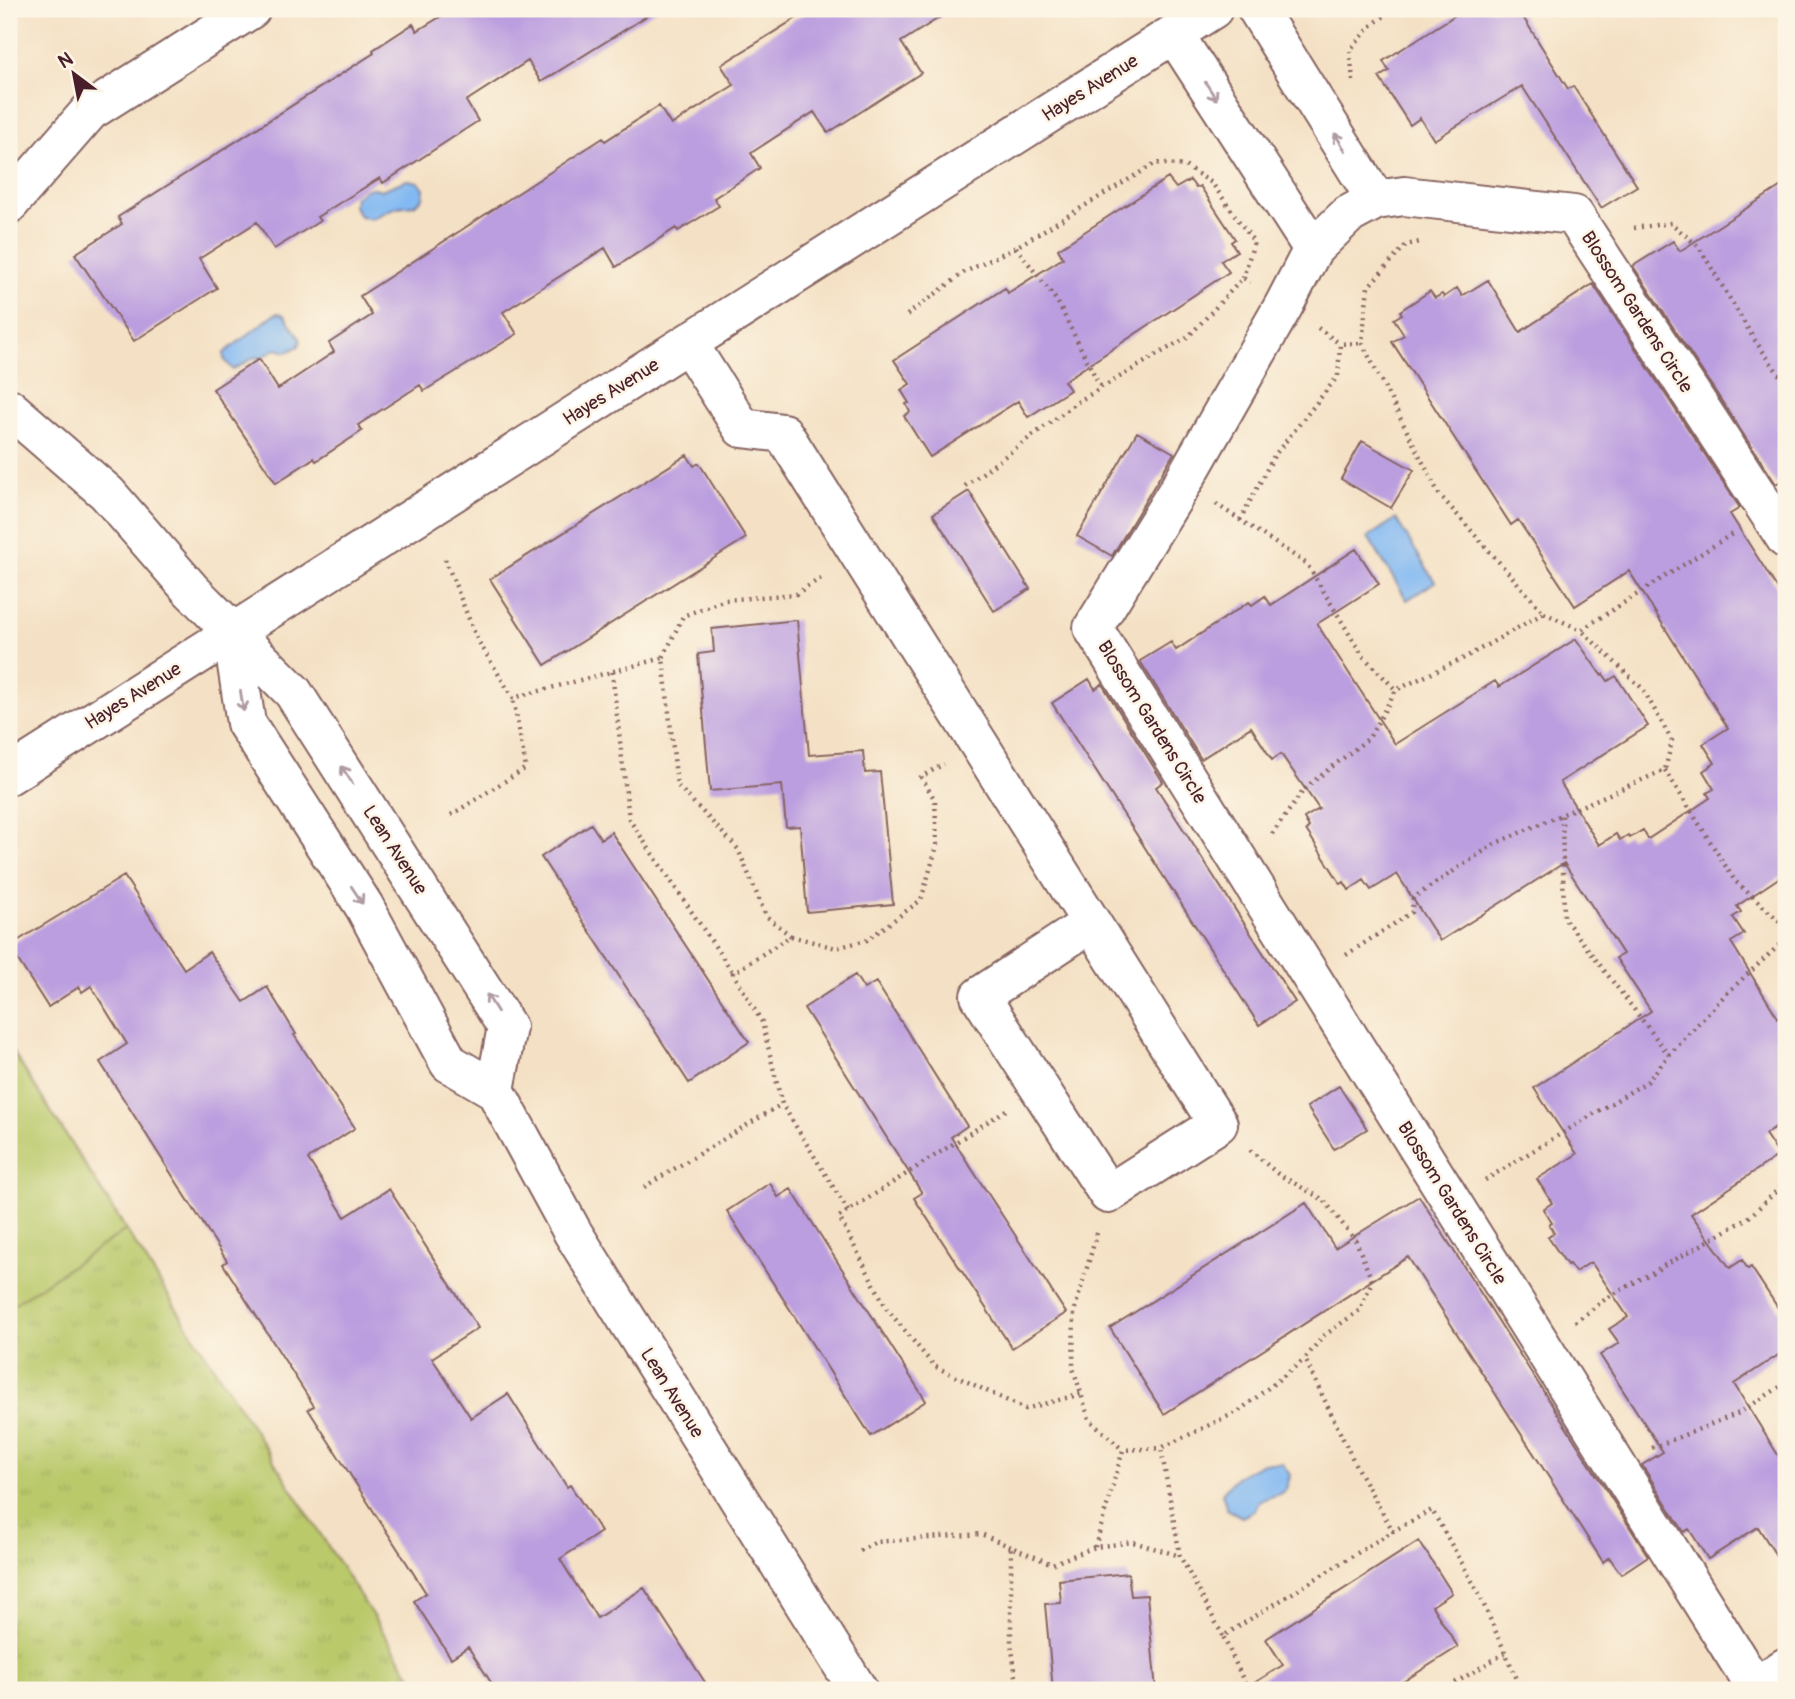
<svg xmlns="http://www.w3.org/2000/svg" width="1795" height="1699" font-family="Pangolin,sans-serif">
	<defs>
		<pattern id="grass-tufts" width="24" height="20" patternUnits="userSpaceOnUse" patternTransform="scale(1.75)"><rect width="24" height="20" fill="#bac96b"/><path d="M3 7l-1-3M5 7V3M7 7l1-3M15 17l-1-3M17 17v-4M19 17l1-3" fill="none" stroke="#a1ac5d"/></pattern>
	</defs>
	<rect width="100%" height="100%" fill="#fcf5e5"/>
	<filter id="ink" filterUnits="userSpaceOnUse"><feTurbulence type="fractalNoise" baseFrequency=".0143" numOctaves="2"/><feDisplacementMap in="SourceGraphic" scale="14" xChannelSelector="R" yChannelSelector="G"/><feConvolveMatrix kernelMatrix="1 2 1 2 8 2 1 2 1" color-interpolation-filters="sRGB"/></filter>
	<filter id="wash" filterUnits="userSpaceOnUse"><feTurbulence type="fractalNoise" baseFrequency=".00686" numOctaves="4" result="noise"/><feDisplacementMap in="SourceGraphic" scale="28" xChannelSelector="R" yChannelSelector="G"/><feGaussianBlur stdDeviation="1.57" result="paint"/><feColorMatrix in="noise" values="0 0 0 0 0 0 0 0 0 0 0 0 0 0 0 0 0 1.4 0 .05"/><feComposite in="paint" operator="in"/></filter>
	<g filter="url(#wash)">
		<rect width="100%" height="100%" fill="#f4e1c5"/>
		<!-- grass -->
		<path fill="url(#grass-tufts)" stroke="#82744b" stroke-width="2" d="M9 1046 420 1690H9Z"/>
		<!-- pitch -->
		<path fill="#bac96b" stroke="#82744b" stroke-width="2" d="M9 1046 126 1230 9 1307Z"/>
		<!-- water -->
		<path fill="#83b9f2" stroke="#666c8e" stroke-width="2" d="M407 180 418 182 424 188 423 198 414 205 396 207 371 219 360 216 354 206 355 197C365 190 370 185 381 190Z
			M280 313 285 316 301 340 299 346 287 352 276 349 261 358 255 357 233 370 224 359V353L275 314Z
			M1396 519 1435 582 1407 600 1368 537Z
			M1263 1463H1282L1290 1475C1286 1499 1278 1492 1259 1501L1254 1511 1242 1517 1227 1509 1222 1493 1236 1477Z"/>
		<g id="blocks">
			<!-- building -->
			<path fill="#bb9edf" d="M453 9H658L541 82 528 61 466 101 478 121 383 183 380 178 317 217 320 221 274 249 257 222 199 259 217 288 134 341 75 254 122 224 118 217 374 53 373 50 413 24 417 31Z
				M811 9H953L901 42 921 73 828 133 814 112 751 153 760 168 714 198 719 206 678 231 676 228 616 267 605 248 503 312 517 334 424 391 420 385 358 425 362 431 316 461 314 458 276 483 213 389 259 359 278 389 334 352 329 343 372 315 360 296 575 156 603 138 605 141 659 106 671 125 734 85 721 65Z
				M1465 9H1518L1568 89 1573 86 1637 186 1601 208 1522 86 1434 140 1420 118 1410 125 1379 77 1389 71 1383 61Z
				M1168 178 1176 188 1190 180 1196 188 1200 186 1235 239 1231 242 1237 251 1221 261 1229 272 1064 381 1070 390 1028 417 1018 401 930 457 904 416 910 412 906 404 909 403 901 390 910 384 894 360 1005 288 1008 293 1063 258 1058 249Z
				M1786 183V478L1776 484 1633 266 1673 241 1680 251Z
				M1488 280 1520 332 1593 284 1740 508 1730 514 1786 602V873L1737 906 1741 912 1733 917 1744 934 1731 942 1786 1031V1120L1765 1134 1779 1155 1691 1214 1730 1268 1742 1260 1748 1269 1751 1267 1786 1320V1350L1734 1384 1786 1468V1571L1758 1527 1708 1559 1689 1529 1684 1532 1642 1465 1663 1452 1600 1355 1619 1343 1609 1329 1628 1317 1591 1262 1575 1272 1569 1264 1567 1265 1548 1237 1554 1233 1549 1225 1552 1223 1543 1209 1552 1203 1537 1179 1577 1154 1534 1088 1651 1011 1616 958 1623 954 1564 863 1440 941 1397 874 1371 890 1364 880 1349 890 1344 882 1341 884 1306 830 1309 827 1304 818 1319 809 1281 754 1272 760 1251 727 1201 759 1140 661 1171 642 1176 650 1249 602 1252 605 1265 596 1271 605 1356 549 1379 584 1317 624 1395 744 1495 681 1499 687 1576 639 1601 675 1603 674 1608 681 1616 676 1648 726 1560 782 1599 845 1616 834 1620 840 1628 835 1630 838 1643 830 1648 839 1710 798 1707 793 1714 789 1703 771 1715 763 1703 744 1728 728 1629 571 1575 606 1518 520 1511 525 1392 342 1404 335 1394 319 1402 314 1400 311 1430 291 1435 298 1442 294 1444 297 1457 288 1462 296Z
				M1137 432 1174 453 1112 556 1077 536Z
				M1362 441 1414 470 1391 508 1341 479Z
				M687 455 694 466 699 463 746 538 545 665 490 579Z
				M969 491 1030 589 994 611 933 514Z
				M797 620 809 755 863 751 865 773 880 772 893 904 807 912 800 826 786 827 782 785 710 791 698 654 714 652 712 629Z
				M1089 679 1095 689 1102 684 1163 782 1156 787 1295 1002 1259 1025 1052 703Z
				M591 824 601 839 611 832 749 1042 689 1083 541 857Z
				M124 876 184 969 209 952 244 1002 267 987 296 1034 294 1035 355 1128 308 1159 345 1217 389 1189 478 1328 432 1358 471 1418 508 1394 567 1487 570 1485 601 1532 560 1559 597 1618 644 1588 710 1690H496L468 1647 451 1658 414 1601 426 1593 308 1409 314 1406 223 1264 227 1261 100 1062 127 1044 91 986 82 992 79 987 48 1007 9 946Z
				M855 975 864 989 876 982 967 1126 951 1137 1066 1313 1012 1348 914 1198 922 1193 804 1008Z
				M1339 1086 1367 1129 1334 1149 1307 1107Z
				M770 1183 778 1197 791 1189 926 1401 871 1436 727 1211Z
				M1419 1196 1648 1556 1621 1574 1609 1557 1603 1562 1408 1257 1164 1414 1110 1328 1306 1203 1335 1248Z
				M1419 1541 1452 1593 1432 1606 1458 1647 1390 1690H1243L1283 1665 1266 1639Z
				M1128 1573 1131 1596 1147 1595 1156 1690H1053L1045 1604 1061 1603 1059 1580Z"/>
		</g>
	</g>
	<g filter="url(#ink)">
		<use href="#blocks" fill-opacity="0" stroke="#866361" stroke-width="2"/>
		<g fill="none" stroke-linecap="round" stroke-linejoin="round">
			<!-- minor casing -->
			<g stroke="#866361" stroke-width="42">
				<path id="minor" d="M1257 9 1376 200
					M1174 34 1313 249
					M9 204 90 111 251 9
					M688 343 742 428 783 433 1218 1124 1108 1194 980 996 1091 923
					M9 408 107 493 191 590 293 692 507 1027 495 1090
					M1786 539 1574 215 1404 196 1376 200 1348 215 1313 249 1284 305 1183 482 1093 628 1755 1687 1786 1667
					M232 633 246 723 364 906 449 1063 495 1090 573 1233 858 1690
					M9 775 1213 9"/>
			</g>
			<!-- path -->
			<path stroke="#866361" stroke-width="4.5" stroke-dasharray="2 5" stroke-linecap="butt" d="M1353 81 1350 50 1373 24 1395 9
				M1634 228 1671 223 1699 247 1754 339 1786 384
				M1016 247 1057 301 1101 388
				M907 315 965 272 1016 247 1156 163 1185 166 1212 183 1254 242 1243 278
				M1318 328 1340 344
				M965 486 1079 401 1189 336 1243 278 1250 282
				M1216 504 1307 564 1362 655 1396 690
				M1240 520 1274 456 1338 376 1340 344 1362 343
				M445 559 477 639 513 698 663 658
				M1544 613 1581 630 1732 534
				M612 672 629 819 733 973
				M1665 770 1735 881 1786 927
				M451 815 526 768 513 698
				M1272 834 1306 787 1369 738 1396 690 1464 658 1544 613 1439 494 1362 343 1368 287 1406 245 1420 242
				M791 936 766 916 738 849 677 785 663 658 683 616 725 600 796 594 824 576
				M1346 955 1412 912 1413 898 1496 843 1665 770 1672 741 1643 689 1581 630
				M1669 1055 1727 993 1786 939
				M1006 1110 839 1217 887 1309 934 1366 1025 1409 1081 1394
				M1250 1150 1278 1174 1324 1200 1356 1241 1372 1281 1360 1310 1322 1337 1305 1359 1357 1468 1393 1531 1432 1510 1478 1592 1522 1690
				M1485 1180 1648 1081 1669 1055 1564 918 1562 815
				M644 1187 782 1104
				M848 1211 782 1104 762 1022 733 973 791 936 836 948 867 940 921 900 937 846 935 800 921 777 944 764
				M1097 1233 1074 1312 1073 1368 1089 1419 1123 1450
				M1575 1322 1607 1298 1747 1219 1786 1182
				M1652 1448 1739 1413 1786 1383
				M1095 1547 1123 1450 1161 1448
				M860 1551 876 1542 981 1534 1011 1547
				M1223 1636 1180 1556 1161 1448 1239 1411 1305 1359
				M1018 1690 1011 1643V1547L1052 1564 1095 1547 1133 1542 1180 1556
				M1248 1690 1223 1636 1393 1531
				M1443 1690 1505 1653"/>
			<!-- minor -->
			<use href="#minor" stroke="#fff" stroke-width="38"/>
		</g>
		<!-- one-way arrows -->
		<defs><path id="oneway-shaft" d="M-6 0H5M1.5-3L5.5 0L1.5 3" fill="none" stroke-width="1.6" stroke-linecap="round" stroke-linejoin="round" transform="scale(1.75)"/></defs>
		<g stroke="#ae9aa0">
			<use href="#oneway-shaft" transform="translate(1211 91) rotate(57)"/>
			<use href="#oneway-shaft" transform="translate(1340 142) rotate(-122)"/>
			<use href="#oneway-shaft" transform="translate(242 701) rotate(81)"/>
			<use href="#oneway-shaft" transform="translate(347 775) rotate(-123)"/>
			<use href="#oneway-shaft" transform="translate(357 895) rotate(57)"/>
			<use href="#oneway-shaft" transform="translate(492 1003) rotate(-122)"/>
		</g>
	</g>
	<g text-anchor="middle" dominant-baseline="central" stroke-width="5" stroke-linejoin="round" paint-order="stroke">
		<!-- street labels -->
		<g font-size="19" fill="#4a1f2b" stroke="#fcf5e5">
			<text transform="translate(1090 88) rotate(-32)">Hayes Avenue</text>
			<text transform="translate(1637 312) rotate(57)">Blossom Gardens Circle</text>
			<text transform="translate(611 392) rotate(-32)">Hayes Avenue</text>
			<text transform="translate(133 696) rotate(-32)">Hayes Avenue</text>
			<text transform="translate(1152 722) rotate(58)">Blossom Gardens Circle</text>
			<text transform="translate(395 850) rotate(57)">Lean Avenue</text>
			<text transform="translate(1452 1203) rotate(58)">Blossom Gardens Circle</text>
			<text transform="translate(672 1393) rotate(58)">Lean Avenue</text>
		</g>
	</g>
	<!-- margin -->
	<rect width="1795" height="1699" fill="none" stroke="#fcf5e5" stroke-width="35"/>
	<!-- north arrow -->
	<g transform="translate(74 74) rotate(328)" stroke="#fcf5e5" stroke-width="5" paint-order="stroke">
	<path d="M0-5L12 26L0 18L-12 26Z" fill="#4a1f2b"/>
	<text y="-10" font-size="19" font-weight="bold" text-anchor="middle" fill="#4a1f2b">N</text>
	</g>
</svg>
